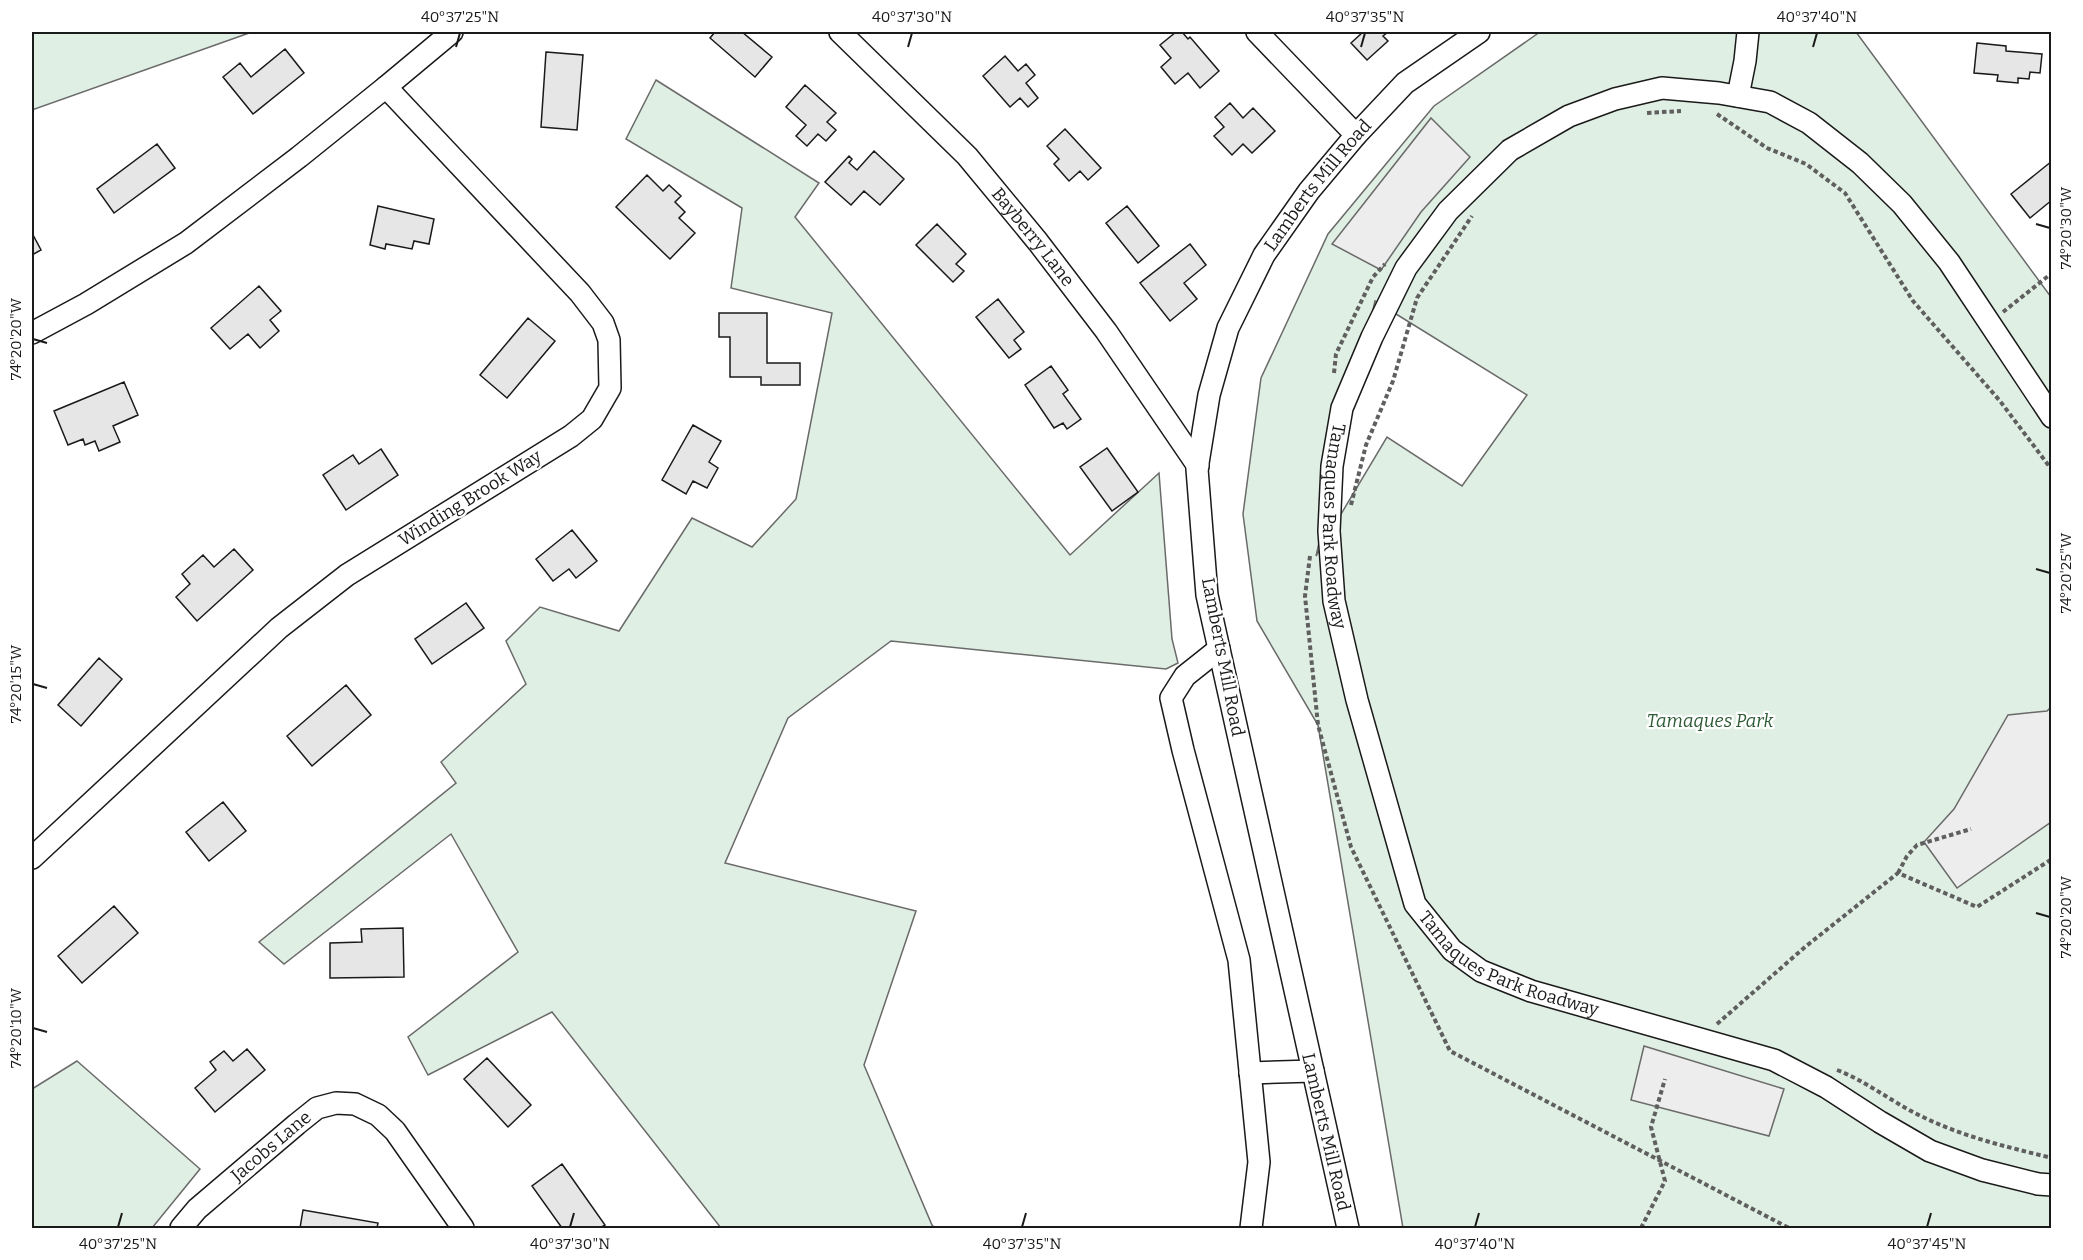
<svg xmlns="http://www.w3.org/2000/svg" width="2083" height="1260" font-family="Bitter,serif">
	<rect width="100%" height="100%" fill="#fff"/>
	<!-- green -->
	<path fill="#e0efe3" stroke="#6a6a6a" stroke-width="1.5" fill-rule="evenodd" d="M32 32H252L32 110Z
		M1540 32H1856L2051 297V1228H1403L1318 725 1257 621 1243 514 1261 378 1328 234 1434 106ZM1375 301 1527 395 1462 486 1387 437 1316 556Z
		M656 80 819 183 795 217 1070 555 1159 473 1172 639 1178 663 1166 669 891 641 788 718 725 863 916 911 864 1065 932 1225 935 1228H721L552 1012 428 1075 408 1037 518 952 451 834 284 964 259 942 456 783 441 762 526 684 506 641 540 607 619 631 692 518 752 547 796 499 832 313 731 288 742 208 626 139Z
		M77 1061 200 1169 152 1228H32V1089Z"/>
	<!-- parking -->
	<path fill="#ededed" stroke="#6a6a6a" stroke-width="1.5" d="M1431 118 1470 157 1421 212 1381 270 1332 244Z
		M2051 707V822L1957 888 1924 842 1954 809 2008 715 2047 711Z
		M1644 1046 1784 1089 1769 1136 1631 1100Z"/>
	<!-- building -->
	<path fill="#e6e6e6" stroke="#1a1a1a" stroke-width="1.5" d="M715 32H742L772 57 755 77 710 38Z
		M1176 32H1182L1188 39 1190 37 1219 71 1200 88 1188 73 1175 84 1161 67 1171 58 1160 45Z
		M1363 32H1388L1383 36 1388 41 1367 60 1351 43Z
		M1977 43 2006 46V51L2042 54 2040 73 2030 72 2029 79 2018 78V83L1997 81 1998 75 1974 73Z
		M285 49 304 73 253 114 223 77 240 63 251 77Z
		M546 52 583 55 577 130 541 127Z
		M1005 56 1018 71 1026 64 1035 75 1026 83 1038 98 1028 107 1020 98 1010 107 983 76Z
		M805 85 836 113 827 122 836 130 826 141 818 134 807 146 796 136 806 125 786 107Z
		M1230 103 1243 118 1253 108 1275 131 1252 153 1243 144 1232 155 1214 136 1224 127 1215 117Z
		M1065 129 1101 168 1088 180 1080 171 1069 181 1054 164 1059 159 1047 146Z
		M157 144 175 168 114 213 97 189Z
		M874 151 904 179 880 205 864 191 851 205 825 182 849 156 852 159 849 163 857 170Z
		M2052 161V200L2030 218 2011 194Z
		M647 175 663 191 669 185 681 196 675 202 685 212 679 218 695 233 670 259 616 207Z
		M378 206 434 219 429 244 414 241 412 249 386 244 385 249 370 245Z
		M1127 206 1159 246 1138 263 1106 223Z
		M937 224 966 254 956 264 964 271 953 282 916 245Z
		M32 233 41 250 32 255Z
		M1190 244 1206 265 1184 283 1197 299 1170 321 1140 283Z
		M259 286 281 311 270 320 279 331 260 348 248 334 230 349 211 328Z
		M998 299 1024 332 1014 340 1021 349 1009 358 976 317Z
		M719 313H767V363H800V385H761V377H730V337H719Z
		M528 318 555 341 507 398 480 375Z
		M1051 366 1068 390 1063 394 1081 419 1067 429 1063 423 1054 428 1025 385Z
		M124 382 138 415 113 426 120 442 99 451 95 441 85 445 83 439 68 445 54 411Z
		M693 425 721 441 709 462 718 468 707 488 693 481 686 494 662 480Z
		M1107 448 1138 492 1112 511 1080 467Z
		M381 449 398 475 346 510 323 475 353 455 359 464Z
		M572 530 597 561 576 578 569 569 553 581 536 559Z
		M234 549 253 570 197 621 176 597 190 584 182 574 203 555 214 567Z
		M466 603 484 628 432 664 415 639Z
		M99 658 122 679 81 726 58 705Z
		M346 685 371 715 312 766 287 736Z
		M223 802 246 831 209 861 186 832Z
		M114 906 138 933 82 983 58 956Z
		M403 928 404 977 330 978V943L362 942 361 929Z
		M247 1049 265 1070 215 1112 195 1088 216 1070 210 1062 224 1051 233 1061Z
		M487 1058 531 1105 508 1127 464 1079Z
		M562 1164 605 1225 600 1228H562L532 1186Z
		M303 1210 378 1223 377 1228H300Z"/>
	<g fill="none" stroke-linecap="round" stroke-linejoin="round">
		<!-- minor casing -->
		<g stroke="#1a1a1a" stroke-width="24">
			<g id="minor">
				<path id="s1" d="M840 32 967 156 1038 242 1106 331 1198 466"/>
				<path d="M1257 32 1356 135"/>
				<path d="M386 87 452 32"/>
				<path d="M1738 96 1745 61 1748 32"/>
				<path d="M32 333 86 304 186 243 299 157 386 87 580 293 603 323 609 340 610 388 592 419 571 436 347 575 279 628 32 858"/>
				<path id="s2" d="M2052 417 1949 262 1902 204 1860 163 1809 123 1770 102 1719 93 1662 88 1615 99 1569 116 1510 150 1448 211 1406 268 1372 337 1342 408 1332 466 1329 531 1334 601 1357 700 1415 904 1452 950 1481 971 1531 991 1774 1060 1826 1087 1880 1122 1930 1151 1982 1170 2038 1184 2052 1185"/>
				<path d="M1219 649 1185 676 1171 698 1183 750 1239 960 1259 1162 1251 1228"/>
				<path d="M1250 1073 1313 1071"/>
				<path id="s3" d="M181 1228 197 1209 297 1124 317 1108 336 1103 355 1104 378 1115 395 1131 463 1228"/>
				<path id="s4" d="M1348 1228 1207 595 1197 469 1209 395 1228 328 1264 255 1309 191 1356 135 1405 83 1479 32"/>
			</g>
		</g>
		<!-- path -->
		<path stroke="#5f5f5f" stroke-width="4" stroke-dasharray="4.5 3" stroke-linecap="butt" d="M1647 113 1681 111
			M1717 114 1767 148 1806 164 1845 193 1913 301 2000 401 2052 470
			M2003 312 2052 273
			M1334 373 1336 354 1373 277 1385 264
			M1351 505 1366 445 1393 381 1417 298 1472 216
			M1310 556 1305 596 1318 725 1351 847 1450 1051 1789 1228
			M1898 873 1907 856 1917 845 1971 829
			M1717 1024 1805 947 1898 873 1977 907 2052 859
			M1837 1070C1868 1082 1893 1103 1923 1117 1964 1137 2007 1147 2052 1158
			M1641 1228 1665 1181 1651 1127 1665 1079"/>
		<!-- minor -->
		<use href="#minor" stroke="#fff" stroke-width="21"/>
	</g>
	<!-- ticks -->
	<path fill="none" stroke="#1a1a1a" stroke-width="2" d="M456 47 460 33M908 47 912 33M1361 47 1365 33M1813 47 1817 33M2036 224 2050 228M33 339 47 343M2036 569 2050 573M33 684 47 688M2036 913 2050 917M33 1028 47 1032M118 1227 122 1213M570 1227 574 1213M1022 1227 1026 1213M1475 1227 1479 1213M1927 1227 1931 1213"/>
	<g text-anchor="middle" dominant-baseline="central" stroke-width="4.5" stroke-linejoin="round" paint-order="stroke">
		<!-- street labels -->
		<g font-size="18" fill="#1a1a1a" stroke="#fff">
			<text stroke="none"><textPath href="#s4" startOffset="1089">Lamberts Mill Road</textPath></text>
			<text stroke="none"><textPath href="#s1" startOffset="282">Bayberry Lane</textPath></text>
			<text transform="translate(470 498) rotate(-32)">Winding Brook Way</text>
			<text stroke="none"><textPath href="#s2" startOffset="1134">Tamaques Park Roadway</textPath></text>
			<text transform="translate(1223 657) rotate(79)">Lamberts Mill Road</text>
			<text stroke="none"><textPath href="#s2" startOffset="1638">Tamaques Park Roadway</textPath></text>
			<text transform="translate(1326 1132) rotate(77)">Lamberts Mill Road</text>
			<text stroke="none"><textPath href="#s3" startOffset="122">Jacobs Lane</textPath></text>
		</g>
		<!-- park labels -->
		<g font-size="18" font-style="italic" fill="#2b5a34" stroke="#fff">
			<text x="1710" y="721">Tamaques Park</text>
		</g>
	</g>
	<!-- border -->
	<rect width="2083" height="1260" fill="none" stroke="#ffffff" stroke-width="66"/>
	<rect x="33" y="33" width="2017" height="1194" fill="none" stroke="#1a1a1a" stroke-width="2"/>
	<g font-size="15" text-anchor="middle" fill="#1a1a1a">
		<text x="460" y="22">40°37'25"N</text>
		<text x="912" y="22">40°37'30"N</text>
		<text x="1365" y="22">40°37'35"N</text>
		<text x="1817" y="22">40°37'40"N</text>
		<text transform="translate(2066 228) rotate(-90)" y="5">74°20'30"W</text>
		<text transform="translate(16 339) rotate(-90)" y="5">74°20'20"W</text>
		<text transform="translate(2066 573) rotate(-90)" y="5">74°20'25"W</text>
		<text transform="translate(16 684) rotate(-90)" y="5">74°20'15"W</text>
		<text transform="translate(2066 917) rotate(-90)" y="5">74°20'20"W</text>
		<text transform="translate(16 1028) rotate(-90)" y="5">74°20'10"W</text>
		<text x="118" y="1249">40°37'25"N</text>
		<text x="570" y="1249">40°37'30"N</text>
		<text x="1022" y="1249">40°37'35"N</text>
		<text x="1475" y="1249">40°37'40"N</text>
		<text x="1927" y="1249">40°37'45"N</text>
	</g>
</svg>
